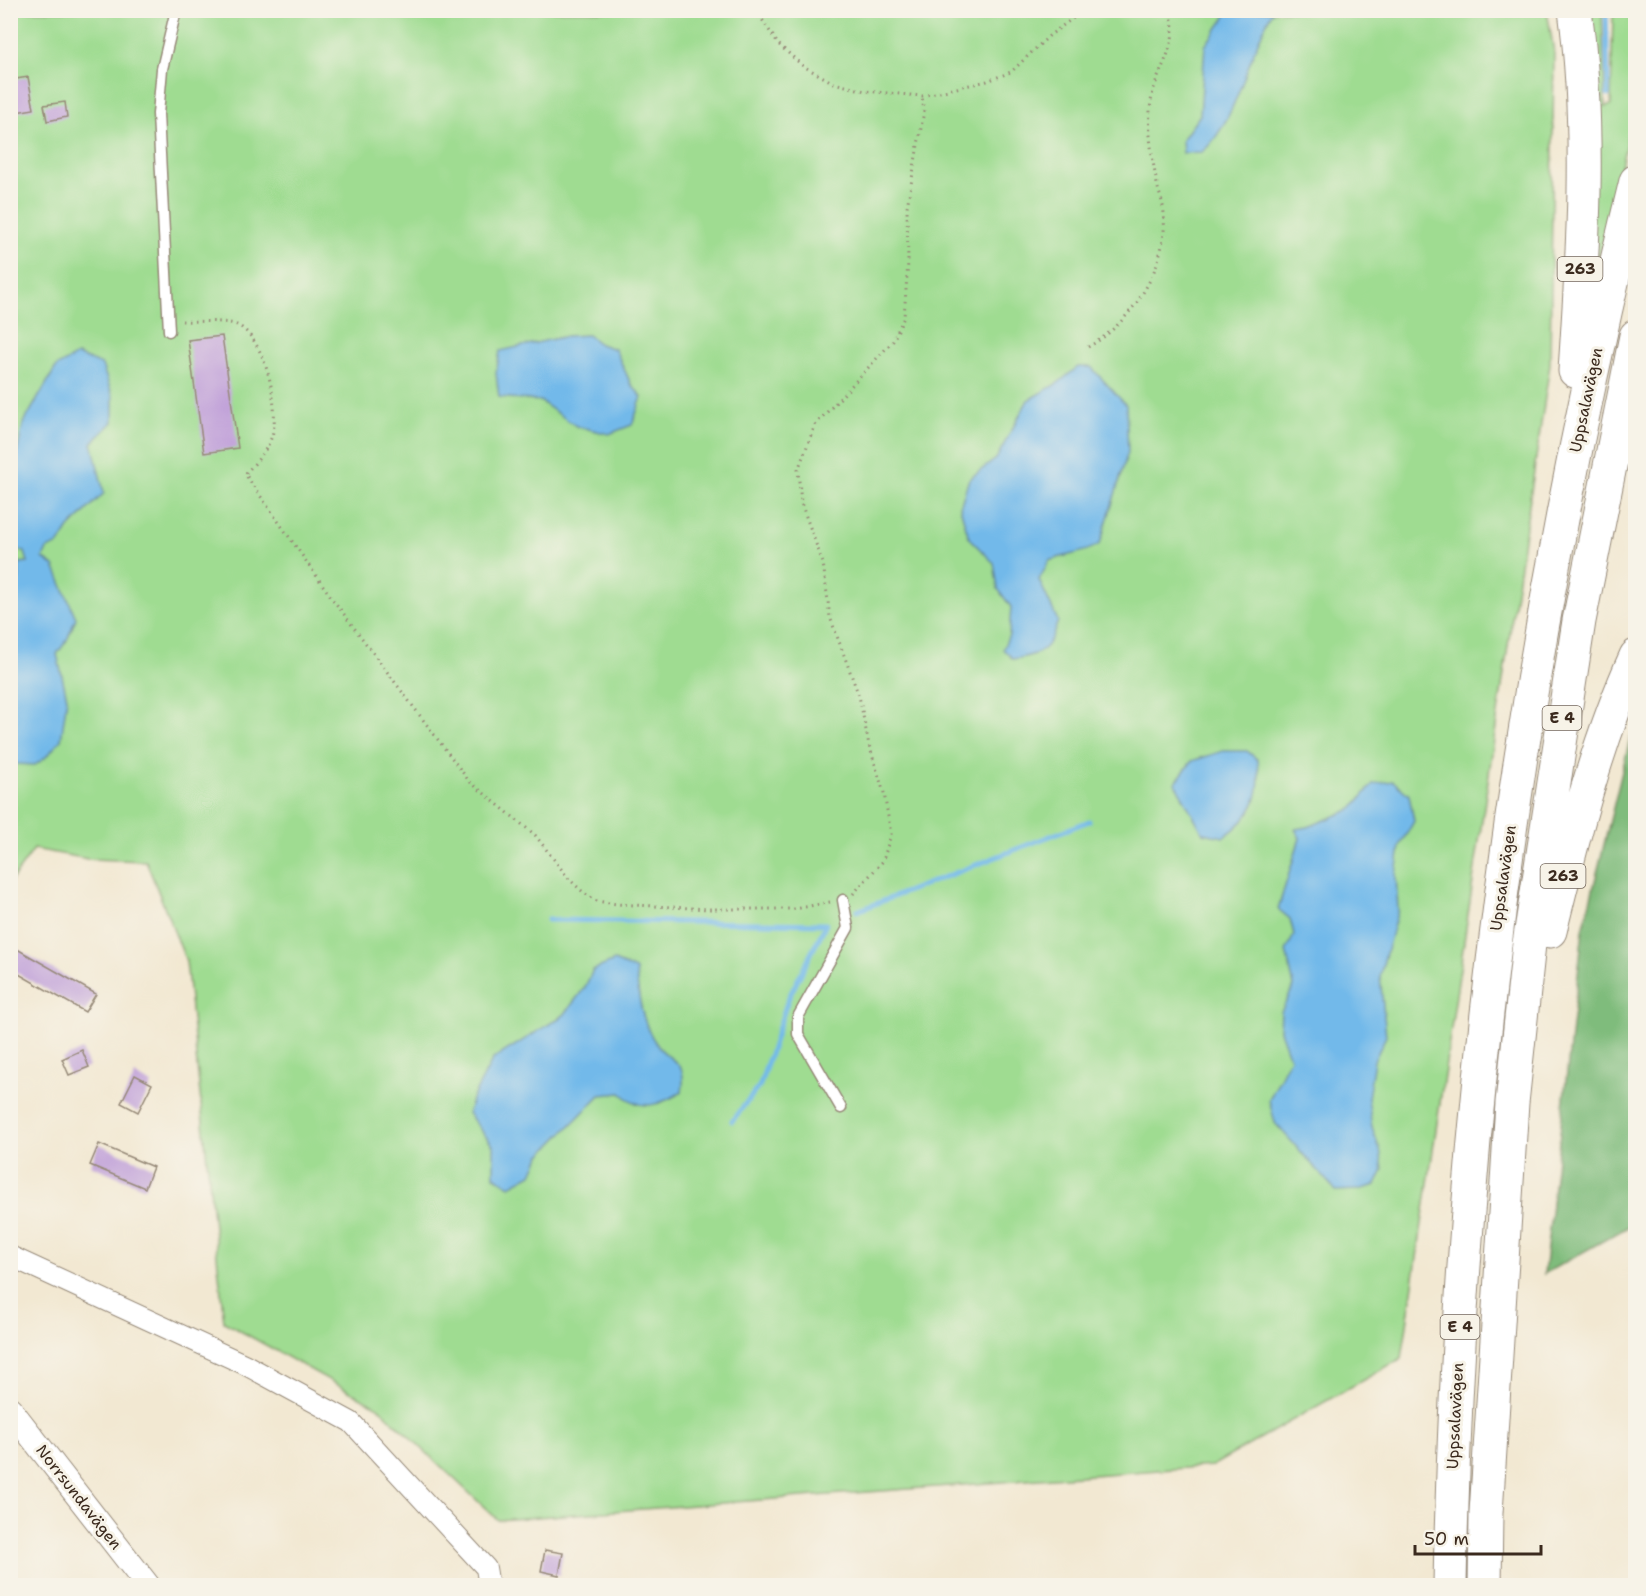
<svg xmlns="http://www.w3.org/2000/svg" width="1646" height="1596" font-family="'Shantell Sans',sans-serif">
	<rect width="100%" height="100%" fill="#f7f3e8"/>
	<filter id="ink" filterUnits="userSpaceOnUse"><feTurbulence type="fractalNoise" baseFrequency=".0167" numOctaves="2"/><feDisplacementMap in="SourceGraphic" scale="12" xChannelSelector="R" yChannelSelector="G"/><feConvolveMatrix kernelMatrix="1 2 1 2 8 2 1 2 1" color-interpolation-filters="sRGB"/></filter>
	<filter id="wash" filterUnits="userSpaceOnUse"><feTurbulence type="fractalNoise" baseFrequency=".008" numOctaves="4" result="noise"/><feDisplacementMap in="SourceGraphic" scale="24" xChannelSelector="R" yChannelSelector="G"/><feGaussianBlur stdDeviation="1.35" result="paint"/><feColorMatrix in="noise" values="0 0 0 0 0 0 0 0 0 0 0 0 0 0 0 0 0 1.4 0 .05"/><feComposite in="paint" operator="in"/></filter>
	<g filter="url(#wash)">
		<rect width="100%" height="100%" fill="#f2e8d2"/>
		<!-- green -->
		<path fill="#9fdc91" stroke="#6d8358" stroke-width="1.5" d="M11 11H1547L1554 52 1550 364 1402 1358 1212 1466 498 1520 378 1407 224 1322 186 961 146 861 88 859 34 849 11 881Z
			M1583 11H1602L1605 107 1611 105 1613 11H1636L1635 105 1587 312Z"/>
		<!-- forest -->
		<path fill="#7fbc7b" stroke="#5d734c" stroke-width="1.5" d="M1635 727V1223L1544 1274 1583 930 1630 739Z"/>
		<!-- water -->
		<path fill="#72b9ea" stroke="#567284" stroke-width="1.5" d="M1230 10 1273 11C1249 49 1236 125 1202 152L1183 153 1182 140 1200 115 1205 46Z
			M588 335 600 344 615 349 631 384 642 397 632 425 609 434 576 426 540 401 499 397 496 373 500 351 567 336Z
			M77 355 102 365 113 397V422L92 443 104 493 69 528 59 544 47 549 43 558 54 566 76 618 67 640 57 654 67 698 61 740 45 758 35 765 16 764 10 757 11 596 19 578V563L28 562 25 552 16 549 11 512V483L23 424 56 367Z
			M1078 367H1091L1126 405 1128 452 1100 544C1085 554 1066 554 1049 561L1039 580 1058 621C1048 650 1044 654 1013 659L1003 649 1009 635 1011 607 998 589 994 563 969 538 960 507 969 479 996 459 1028 400 1058 383Z
			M1223 751H1247L1258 760C1262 796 1254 816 1224 837L1203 833 1175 783 1192 761Z
			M1393 781 1409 795 1414 821 1400 846 1396 875 1398 910 1380 975 1386 1036 1374 1061 1368 1098 1372 1128 1380 1149 1383 1170 1376 1185 1358 1190 1336 1191 1275 1123 1269 1100 1290 1058 1280 1031 1281 1012 1294 986 1286 951 1294 935 1290 919 1278 909 1300 838 1295 829 1308 827 1352 809 1373 784Z
			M614 961 636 970C638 995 642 1026 658 1046 674 1066 687 1059 682 1092 659 1105 642 1113 621 1093L600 1095 540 1156 532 1174 510 1186 494 1176V1147L468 1113 472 1099 493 1059 564 1015 585 987 593 970Z"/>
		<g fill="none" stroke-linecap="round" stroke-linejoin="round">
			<!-- stream -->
			<path stroke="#72b9ea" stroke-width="5" d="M1606 10 1608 95
				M857 911 1089 821
				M548 920 826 924 788 999 760 1085 732 1121"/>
		</g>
		<g id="blocks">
			<!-- building -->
			<path fill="#c1a2d9" d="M28 77 34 109 10 113V80Z
				M65 102 67 117 47 121 44 105Z
				M222 336 238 448 204 453 188 340Z
				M17 949 96 994 85 1012 10 969V960Z
				M82 1050 89 1067 69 1075 62 1059Z
				M135 1075 152 1084 138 1112 121 1103Z
				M99 1144 153 1167 145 1188 90 1165Z
				M545 1550 563 1553 559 1575 541 1571Z"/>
		</g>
	</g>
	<g filter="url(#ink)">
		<use href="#blocks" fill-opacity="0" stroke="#968978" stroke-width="1.5"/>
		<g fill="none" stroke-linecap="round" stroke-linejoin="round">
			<!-- service casing -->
			<g stroke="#968978" stroke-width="13">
				<path id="service" d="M169 331 158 114 162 69 176 10
					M841 1108 798 1034V1017L848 928 843 900"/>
			</g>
			<!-- minor casing -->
			<g stroke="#968978" stroke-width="22">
				<path id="minor" d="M10 1256 244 1364 351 1422 486 1568 489 1586"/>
			</g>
			<!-- tertiary casing -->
			<g stroke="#968978" stroke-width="26">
				<path id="tertiary" d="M10 1409 148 1586"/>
			</g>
			<!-- motorway casing -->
			<g stroke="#968978" stroke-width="35">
				<path id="motorway" d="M1575 371C1583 252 1591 130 1575 10
					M1550 931C1573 838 1596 744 1636 656
					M1450 1586C1458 1112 1523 641 1636 181
					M1485 1586 1486 1513 1512 1103 1529 944 1579 621 1636 336"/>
			</g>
			<!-- path -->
			<path stroke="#968978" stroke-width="3" stroke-dasharray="1.5 4.5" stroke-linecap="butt" d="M756 10 778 44 803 66 834 83 865 91 922 96 987 81 1011 72 1050 35 1084 10
				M182 321C195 322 226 320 237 325 265 338 279 403 273 432 269 449 256 462 245 474L334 601 469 781 535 835 569 879 584 893 597 901 616 904 709 909H795L830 902
				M1088 347C1132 323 1168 266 1164 215 1164 204 1159 194 1157 184 1152 158 1147 128 1151 102 1155 69 1183 44 1169 10
				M853 894 883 861 891 834 884 793 869 745 859 696 830 617 823 563 801 503 798 470 815 425 893 341 904 317 908 262 907 207 924 111 922 96"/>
			<!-- service -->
			<use href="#service" stroke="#fff" stroke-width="10"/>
			<!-- minor -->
			<use href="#minor" stroke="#fff" stroke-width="20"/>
			<!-- tertiary -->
			<use href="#tertiary" stroke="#fff" stroke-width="24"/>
			<!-- motorway -->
			<use href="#motorway" stroke="#fff" stroke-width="33"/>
		</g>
	</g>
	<g text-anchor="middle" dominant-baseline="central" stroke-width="6" stroke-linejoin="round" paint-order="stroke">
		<!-- shield labels -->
		<g fill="#f7f3e8" stroke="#73665b" stroke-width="1.5">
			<rect x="1557.5" y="257" width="45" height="24" rx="4.5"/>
			<rect x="1542.5" y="706" width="39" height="24" rx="4.5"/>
			<rect x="1540.5" y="864" width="45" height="24" rx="4.5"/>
			<rect x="1440.5" y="1315" width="39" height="24" rx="4.5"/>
		</g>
		<g font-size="15" font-weight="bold" fill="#3b2a1e">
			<text x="1580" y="269">263</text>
			<text x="1562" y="718">E 4</text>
			<text x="1563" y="876">263</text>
			<text x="1460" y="1327">E 4</text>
		</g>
		<!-- street labels -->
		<g font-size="16" fill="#3b2a1e" stroke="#f7f3e8">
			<text transform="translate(1586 400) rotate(-78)">Uppsalavägen</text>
			<text transform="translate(1503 878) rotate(-82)">Uppsalavägen</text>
			<text transform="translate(1455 1416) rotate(-87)">Uppsalavägen</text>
			<text transform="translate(79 1497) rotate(52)">Norrsundavägen</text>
		</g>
	</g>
	<!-- margin -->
	<rect width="1646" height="1596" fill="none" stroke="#f7f3e8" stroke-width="36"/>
	<!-- scale -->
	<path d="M1415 1545v9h126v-9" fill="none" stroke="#3b2a1e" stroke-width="3"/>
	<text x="1424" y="1545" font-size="18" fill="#3b2a1e" stroke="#f7f3e8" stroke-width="4.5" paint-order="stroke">50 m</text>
</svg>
